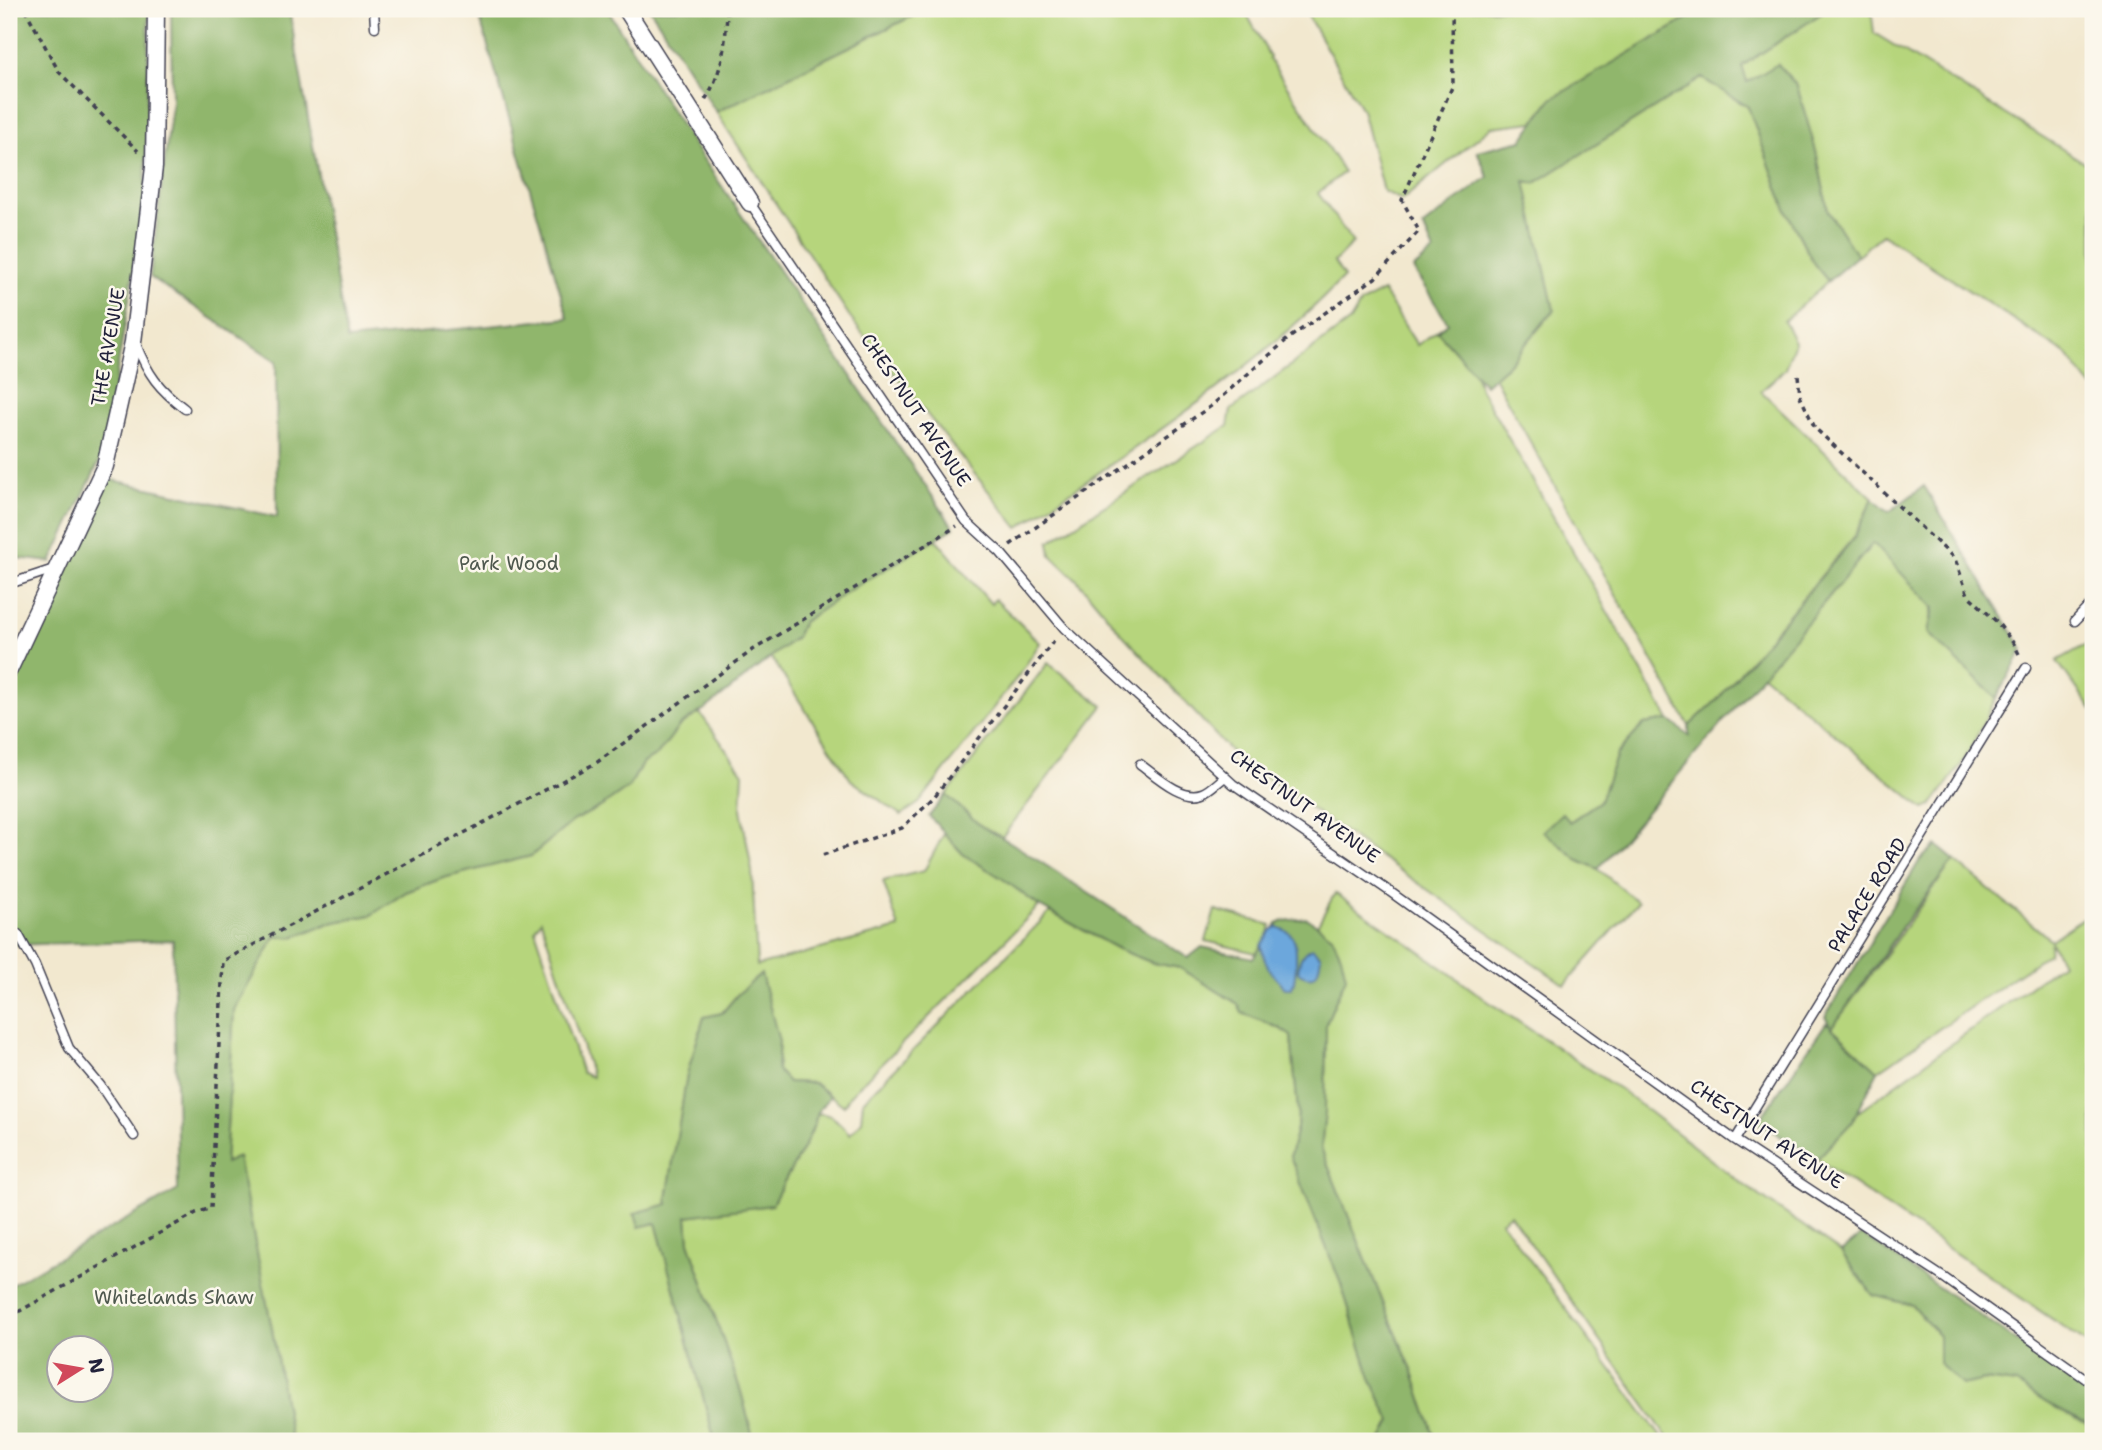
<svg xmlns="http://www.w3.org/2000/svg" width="2102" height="1450" font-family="'Shantell Sans',sans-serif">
	<rect width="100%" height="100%" fill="#fbf7ec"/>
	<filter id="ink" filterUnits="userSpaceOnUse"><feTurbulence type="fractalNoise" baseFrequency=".0143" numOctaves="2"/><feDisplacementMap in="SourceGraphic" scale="14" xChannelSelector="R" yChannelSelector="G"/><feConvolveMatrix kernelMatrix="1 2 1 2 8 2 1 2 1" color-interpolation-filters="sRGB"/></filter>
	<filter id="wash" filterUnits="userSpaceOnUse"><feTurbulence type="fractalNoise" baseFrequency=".00686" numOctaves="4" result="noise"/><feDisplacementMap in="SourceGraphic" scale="28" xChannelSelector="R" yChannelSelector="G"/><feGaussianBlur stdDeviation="1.57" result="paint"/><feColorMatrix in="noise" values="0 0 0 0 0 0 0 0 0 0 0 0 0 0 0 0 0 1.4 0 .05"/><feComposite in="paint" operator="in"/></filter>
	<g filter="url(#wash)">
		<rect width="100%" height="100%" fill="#f2e8cf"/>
		<!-- green -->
		<path fill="#b6d57c" stroke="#6c7c5c" stroke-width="2" fill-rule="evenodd" d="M927 9H1244L1270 57 1269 59 1344 172 1318 193 1353 243 1334 262 1344 277C1249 376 1131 450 1018 528L854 323 716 112Z
			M1304 9H1703L1551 100 1533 122 1491 127 1402 200 1383 191 1362 110Z
			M1828 9H1871L1874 33 2093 168V387L2089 384 2066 354 1882 234 1857 256 1828 211 1816 151 1746 82 1742 66Z
			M1702 78 1748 107 1790 218 1814 264 1828 281 1784 321 1795 342 1785 369 1761 391 1873 498 1854 537 1718 699 1689 726 1494 377 1509 364 1554 310 1524 181 1535 183Z
			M1383 291 1417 345 1437 331 1475 373 1480 388 1669 720 1644 724 1617 754 1600 801 1569 822 1562 813 1577 859 1598 869 1638 902 1565 985 1235 756 1123 635 1077 580 1051 555 1049 542 1228 426 1231 410 1350 321 1361 303Z
			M936 539 991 604 995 599 1040 643 1022 671 919 803 901 815 851 780 771 657 796 637 803 622 850 590Z
			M1873 542 1934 602 1928 633 1996 698 1965 759 1931 806 1924 809 1762 674 1828 598Z
			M2093 641V711L2057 661Z
			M1048 663 1103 706 1002 837 981 826 946 795Z
			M700 713 743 773 741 809 752 871 757 966 899 928 883 881 924 871 944 834 963 854 988 870 999 867 1002 878 1039 906 964 982 850 1095 844 1106 814 1083 788 1082 777 1070 779 1041 738 994 722 1013 704 1017 687 1075 667 1199 669 1204 635 1214 656 1222 715 1441H291L272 1329 238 1157 225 1164 234 1010 275 937H293L330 923 371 915 406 892 443 878 531 856 573 821 602 806 629 787 642 764 658 754 680 725ZM541 920 592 1076V1077L582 1073 535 929Z
			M1954 860 2051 940 2093 911V1347L1817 1159 1852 1122 1857 1113 2062 963 2051 942 2049 953 1878 1071 1832 1028Z
			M1335 893 1418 950 1489 1002 1625 1093 1737 1180 1841 1252 1873 1295 1912 1305 1940 1337 1939 1363 1962 1384 1985 1380 2016 1384 2057 1409 2088 1424 2091 1441H1670L1510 1214 1501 1221 1664 1441H1436L1413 1372 1384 1305 1321 1148 1325 1113 1326 1023 1346 977 1332 936 1317 926Z
			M1215 910 1271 925 1264 955 1206 941Z
			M1050 912 1118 949 1153 963 1180 968 1238 1004 1242 1013 1279 1028 1291 1036 1298 1111 1297 1128 1290 1156 1341 1284 1372 1381 1391 1421 1381 1441H754L741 1392 689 1242 687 1216 772 1204C786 1174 808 1146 816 1114 833 1112 840 1124 850 1134L861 1121 863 1101Z"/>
		<!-- forest -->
		<path fill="#90b66c" stroke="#596c54" stroke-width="2" fill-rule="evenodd" d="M9 9H149L145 204 103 454 51 562 9 557Z
			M171 9H289L347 340 568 318 477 9H607L685 132 954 528 850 590 803 622 796 637 708 707 680 725 658 754 642 764 629 787 602 806 573 821 531 856 443 878 406 892 371 915 330 923 293 937H275L234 1010 225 1163 238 1157 272 1329 291 1441H9V1286L178 1190 173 940 9 945V693L108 479 277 517 276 361 150 277 172 104ZM60 1348H102V1390H60Z
			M650 9H927L716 112Z
			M1704 9H1828L1742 66 1747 82 1778 64 1797 86 1816 151 1828 211 1857 256 1828 281 1814 264 1787 212 1748 107 1702 78 1535 183 1525 181 1554 310 1509 364 1485 385 1437 331 1448 323 1413 269 1434 251 1423 226 1488 177 1477 151 1522 140 1550 100Z
			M1924 486 2023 650 1996 698 1928 633 1934 608 1873 543 1828 598 1598 869 1577 859 1543 831 1562 813 1570 822 1600 801 1617 754 1644 724 1669 720 1689 736V726L1718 699 1854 538 1873 498 1889 512Z
			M946 795 981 826 1010 842 1188 958 1202 947 1253 958 1277 924 1284 921 1307 918 1332 936 1341 955 1346 977 1326 1023 1325 1113 1321 1148 1384 1305 1413 1372 1436 1441H1381L1391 1421 1372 1381 1341 1284 1290 1156 1297 1128 1298 1111 1291 1036 1279 1028 1242 1013 1238 1004 1180 968 1153 963 1118 949 1039 906 1006 881 963 854 929 816Z
			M1936 845 1954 860 1904 924 1832 1028 1878 1071 1852 1122 1817 1159 1758 1122 1826 1023 1830 1025 1825 1017 1920 860Z
			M761 974 779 1041 777 1070 788 1082 814 1083 830 1097C815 1112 819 1113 812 1130 801 1156 784 1179 772 1205L687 1216 689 1242 741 1392 754 1441H715L656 1223 639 1227 635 1213 668 1204 667 1199 687 1074 704 1017 722 1013 738 994Z
			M1862 1235 2093 1393V1441H2091L2087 1424 2057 1409 2016 1384 1985 1380 1962 1385 1939 1363V1336L1912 1305 1873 1295 1841 1252Z"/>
		<!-- water -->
		<path fill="#6ca7dc" stroke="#47648c" stroke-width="2" d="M1277 927C1282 929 1289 931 1292 936 1299 946 1296 978 1292 988H1285C1271 973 1265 967 1261 945L1272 930Z
			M1312 948 1321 956C1319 973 1315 983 1298 972 1299 962 1301 952 1312 948Z"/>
	</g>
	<g filter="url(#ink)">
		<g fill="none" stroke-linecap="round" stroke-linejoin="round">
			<!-- service casing -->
			<g stroke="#414051" stroke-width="11">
				<path id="service" d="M374 9 375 27
					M750 203 966 521 1000 552 1064 628 1233 784 1389 891 1735 1140 1943 1277 2093 1384
					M136 344C148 375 159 389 185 409
					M9 584 54 569
					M2075 621 2093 602
					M1140 764C1155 775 1182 801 1203 793 1211 790 1218 782 1225 777
					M9 934H18L35 965 69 1048 100 1085 134 1136
					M1735 1140 2026 668"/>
			</g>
			<!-- minor casing -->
			<g stroke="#414051" stroke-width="19">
				<path id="minor" d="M626 9 750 203
					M9 670 105 466 133 342 154 167 156 9"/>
			</g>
			<!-- path -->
			<path stroke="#414051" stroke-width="3.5" stroke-dasharray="5 5" stroke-linecap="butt" d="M25 9 59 72 138 151
				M705 100C723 72 726 42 727 9
				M1798 375 1800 396 1815 428 1955 559 1968 595 1997 622 2014 644 2020 656
				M1010 545 1211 406 1289 338 1375 278 1419 231 1402 200 1453 85 1452 9
				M823 855 902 828 934 797 1056 638
				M9 1317 196 1213 211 1208 223 961 596 763 753 650 957 526"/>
			<!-- service -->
			<use href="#service" stroke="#fff" stroke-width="8"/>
			<!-- minor -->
			<use href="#minor" stroke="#fff" stroke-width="16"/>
		</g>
	</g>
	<g text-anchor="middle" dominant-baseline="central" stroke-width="5" stroke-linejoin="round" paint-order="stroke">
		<!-- street labels -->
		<g font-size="19" fill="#22223b" stroke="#fbf7ec">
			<text transform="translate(108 347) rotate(-80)">THE AVENUE</text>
			<text transform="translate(916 410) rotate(56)">CHESTNUT AVENUE</text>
			<text transform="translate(1305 806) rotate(36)">CHESTNUT AVENUE</text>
			<text transform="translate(1867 895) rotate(-58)">PALACE ROAD</text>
			<text transform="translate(1767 1134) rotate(34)">CHESTNUT AVENUE</text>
		</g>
		<!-- park labels -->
		<g font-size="19" fill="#4e584e" stroke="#fbf7ec">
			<text x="509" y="563">Park Wood</text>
			<text x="174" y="1297">Whitelands Shaw</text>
		</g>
	</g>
	<!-- margin -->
	<rect width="2102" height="1450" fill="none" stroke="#fbf7ec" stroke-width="35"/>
	<!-- north arrow -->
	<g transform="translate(80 1369) rotate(79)"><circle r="33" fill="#fbf7ec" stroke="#a4a2a5" stroke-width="2"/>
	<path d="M0-5L12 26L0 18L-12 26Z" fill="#d1495b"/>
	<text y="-10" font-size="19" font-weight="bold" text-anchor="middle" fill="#22223b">N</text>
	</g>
</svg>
